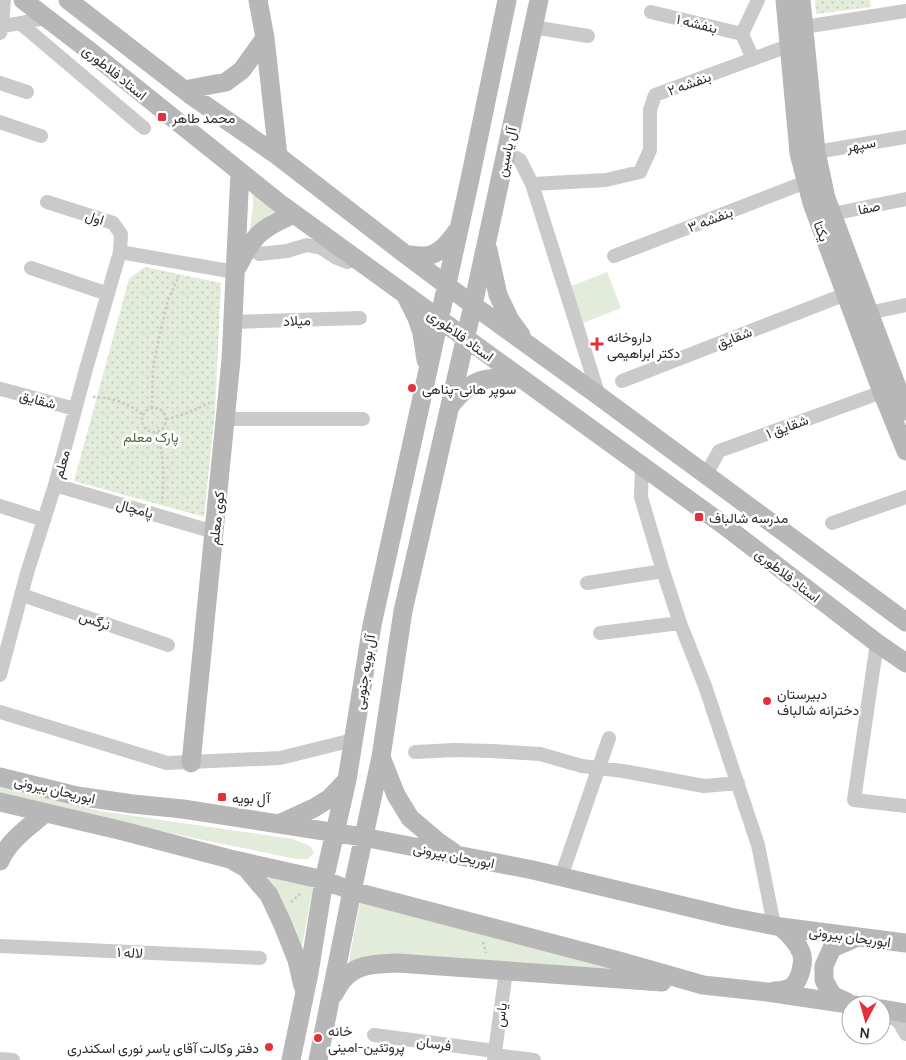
<svg xmlns="http://www.w3.org/2000/svg" width="906" height="1060" font-family="Manrope,Vazirmatn,sans-serif">
	<defs>
		<pattern id="park-dots" width="8" height="8" patternUnits="userSpaceOnUse" patternTransform="scale(1.25)"><rect width="8" height="8" fill="#e3ebdb"/><path d="M2 2h.1M6 6h.1" fill="none" stroke="#c3cabc" stroke-width="1.8" stroke-linecap="round"/></pattern>
	</defs>
	<rect width="100%" height="100%" fill="#fff"/>
	<!-- grass -->
	<path fill="#e3ebdb" d="M251 188 280 211 270 214 250 233C250 225 251 220 252 213 254 204 253 196 251 188Z
		M607 272 621 308 583 323 569 287Z
		M0 786 100 811 293 839 310 846 314 853 308 859H296L150 829 0 793Z
		M254 867 314 882 301 952 296 930 284 907Z
		M360 903 480 933 635 974 348 966Z"/>
	<!-- park -->
	<path fill="url(#park-dots)" d="M815 0H870L871 7 816 14Z
		M145 267 221 283 215 412 204 517 74 481 129 279Z"/>
	<g fill="none" stroke-linecap="round" stroke-linejoin="round">
		<!-- path -->
		<path stroke="#cacaca" stroke-width="2.5" stroke-dasharray="2.5 2.5" stroke-linecap="butt" d="M93 397C111 397 129 403 143 415
			M142 420a12 12 0 1 1 24 0a12 12 0 1 1-24 0Z
			M152 408 153 369 160 333 168 300 179 276
			M166 419C183 416 196 409 211 402
			M157 432C164 455 164 478 162 502
			M291 902 302 892
			M483 942 486 953"/>
		<!-- street -->
		<path stroke="#cacaca" stroke-width="14" d="M651 12 742 34
			M20 23 144 128
			M0 27 46 18
			M533 27 588 36
			M804 27 906 11
			M0 33 2 27 4 0
			M753 59 742 34 758 0
			M0 83 27 92
			M0 122 41 136
			M506 152 520 160 532 184 599 396
			M816 152 906 137
			M532 184 606 180 640 172 650 150V110L655 95 788 46
			M832 214 906 199
			M120 252 235 272
			M259 254 287 251 307 245 321 248 337 258 347 262 356 259
			M614 256 806 182
			M31 268 108 294
			M868 313 906 305
			M233 322 360 318
			M622 381 846 294
			M1 389 75 409
			M225 419H363
			M642 466 641 497 663 571 680 623 705 686 758 845 774 925
			M706 475 719 451 882 392
			M55 485 214 532
			M0 506 44 520
			M832 523 906 497
			M587 583 663 571
			M22 595 168 645
			M600 633 680 623
			M877 643 854 800 906 806
			M0 675 27 573 55 485 86 369 120 252 121 234 113 223 47 202
			M0 712 167 763 280 758 353 740
			M415 752 455 750 492 751 540 754 582 766 623 771 704 786 738 783
			M561 877 609 738
			M0 946 260 958
			M884 1011 899 1022 906 1034
			M374 1035 495 1051
			M494 1055 534 1060
			M0 1059 13 1060
			M494 1059 506 971"/>
		<!-- secondary -->
		<path stroke="#b7b7b7" stroke-width="19" d="M23 0 87 49 279 203 725 526 877 643 906 663
			M68 0 192 96 278 156 405 254 473 305 599 396 906 622
			M258 0 265 38 278 156
			M785 0 799 153 812 203 882 392 906 451
			M801 0 816 152 826 198 906 411
			M184 90 226 82 242 70 265 38
			M488 250 498 295 510 320 521 335
			M405 254C411 255 419 256 426 256 440 254 449 242 457 231
			M238 266C254 234 262 228 294 214
			M406 296 417 318 422 333 426 360
			M450 406C474 376 485 377 522 379
			M381 757 396 795 410 818 437 841 453 852
			M191 763 231 360 240 172
			M0 777 77 796 133 804 183 809 363 837 533 870 730 917 781 927 906 943
			M0 802 123 831 230 859 324 880 352 891 619 961 703 985 767 992 855 1005
			M279 824 314 808 330 798 346 781
			M0 861C8 841 29 827 45 813
			M235 862 246 868 269 895 283 925 297 960 303 986
			M774 991C780 991 788 990 793 986 800 979 805 961 801 952 797 942 789 934 781 927
			M334 994C336 990 339 985 342 981 356 963 377 964 398 963L662 982
			M847 1002 832 995 824 980V966L832 948 858 937
			M881 1009 906 1013
			M291 1060 309 973 324 880 347 780 372 625 470 179 507 0
			M318 1060 352 891 381 757 403 611 473 305 539 0"/>
	</g>
	<!-- markers -->
	<g fill="#e4303b" stroke="#fff" stroke-width="2">
		<rect x="157" y="112" width="10" height="10" rx="2.5"/>
		<path d="M594.5 336.5h5v5h5v5h-5v5h-5v-5h-5v-5h5z"/>
		<circle cx="412" cy="388" r="5"/>
		<rect x="694" y="512" width="10" height="10" rx="2.5"/>
		<circle cx="767" cy="701" r="5"/>
		<rect x="217" y="792" width="10" height="10" rx="2.5"/>
		<circle cx="318" cy="1038" r="5"/>
		<circle cx="269" cy="1047" r="5"/>
	</g>
	<g text-anchor="middle" dominant-baseline="central" stroke-width="5" stroke-linejoin="round" paint-order="stroke">
		<!-- street labels -->
		<g font-size="14" fill="#2d2d2d" stroke="#fff">
			<text transform="translate(697 23) rotate(14)">بنفشه ۱</text>
			<text transform="translate(115 72) rotate(39)">استاد فلاطوری</text>
			<text transform="translate(689 83) rotate(-20)">بنفشه ۲</text>
			<text transform="translate(861 144) rotate(-10)">سپهر</text>
			<text transform="translate(506 152) rotate(-78)">آل یاسین</text>
			<text transform="translate(869 207) rotate(-12)">صفا</text>
			<text transform="translate(95 217) rotate(18)">اول</text>
			<text transform="translate(710 219) rotate(-21)">بنفشه ۳</text>
			<text transform="translate(822 231) rotate(70)">یکتا</text>
			<text transform="translate(297 320) rotate(-2)">میلاد</text>
			<text transform="translate(461 335) rotate(36)">استاد فلاطوری</text>
			<text transform="translate(734 337) rotate(-21)">شقایق</text>
			<text transform="translate(38 399) rotate(15)">شقایق</text>
			<text transform="translate(787 426) rotate(-20)">شقایق ۱</text>
			<text transform="translate(61 464) rotate(-75)">معلم</text>
			<text transform="translate(135 508) rotate(16)">پامچال</text>
			<text transform="translate(216 518) rotate(-84)">کوی معلم</text>
			<text transform="translate(788 575) rotate(38)">استاد فلاطوری</text>
			<text transform="translate(95 620) rotate(19)">نرگس</text>
			<text transform="translate(364 672) rotate(-81)">آل بویه جنوبی</text>
			<text transform="translate(55 789) rotate(13)">ابوریحان بیرونی</text>
			<text transform="translate(454 855) rotate(11)">ابوریحان بیرونی</text>
			<text transform="translate(850 936) rotate(8)">ابوریحان بیرونی</text>
			<text transform="translate(130 952) rotate(3)">لاله ۱</text>
			<text transform="translate(500 1015) rotate(-83)">یاس</text>
			<text transform="translate(434 1043) rotate(8)">فرسان</text>
		</g>
		<!-- poi labels -->
		<g font-size="14" fill="#2d2d2d" stroke="#fff" text-anchor="start">
			<text x="172" y="117">محمد طاهر</text>
			<text x="607" y="336">داروخانه<tspan x="607" dy="16">دکتر ابراهیمی</tspan></text>
			<text x="422" y="388">سوپر هانی-پناهی</text>
			<text x="709" y="517">مدرسه شالباف</text>
			<text x="777" y="693">دبیرستان<tspan x="777" dy="16">دخترانه شالباف</tspan></text>
			<text x="232" y="797">آل بویه</text>
			<text x="328" y="1030">خانه<tspan x="328" dy="16">پروتئین-امینی</tspan></text>
			<text x="259" y="1047" text-anchor="end">دفتر وکالت آقای یاسر نوری اسکندری</text>
		</g>
		<!-- park labels -->
		<g font-size="14" fill="#50693b" stroke="#fff">
			<text x="151" y="436">پارک معلم</text>
		</g>
	</g>
	<!-- north arrow -->
	<g transform="translate(866 1020) rotate(186)"><circle r="24" fill="#ffffff" stroke="#ababab"/>
	<path d="M0-4L9 19L0 12L-9 19Z" fill="#e4303b"/>
	<text y="-8" font-size="14" font-weight="bold" text-anchor="middle" fill="#2d2d2d">N</text>
	</g>
</svg>
